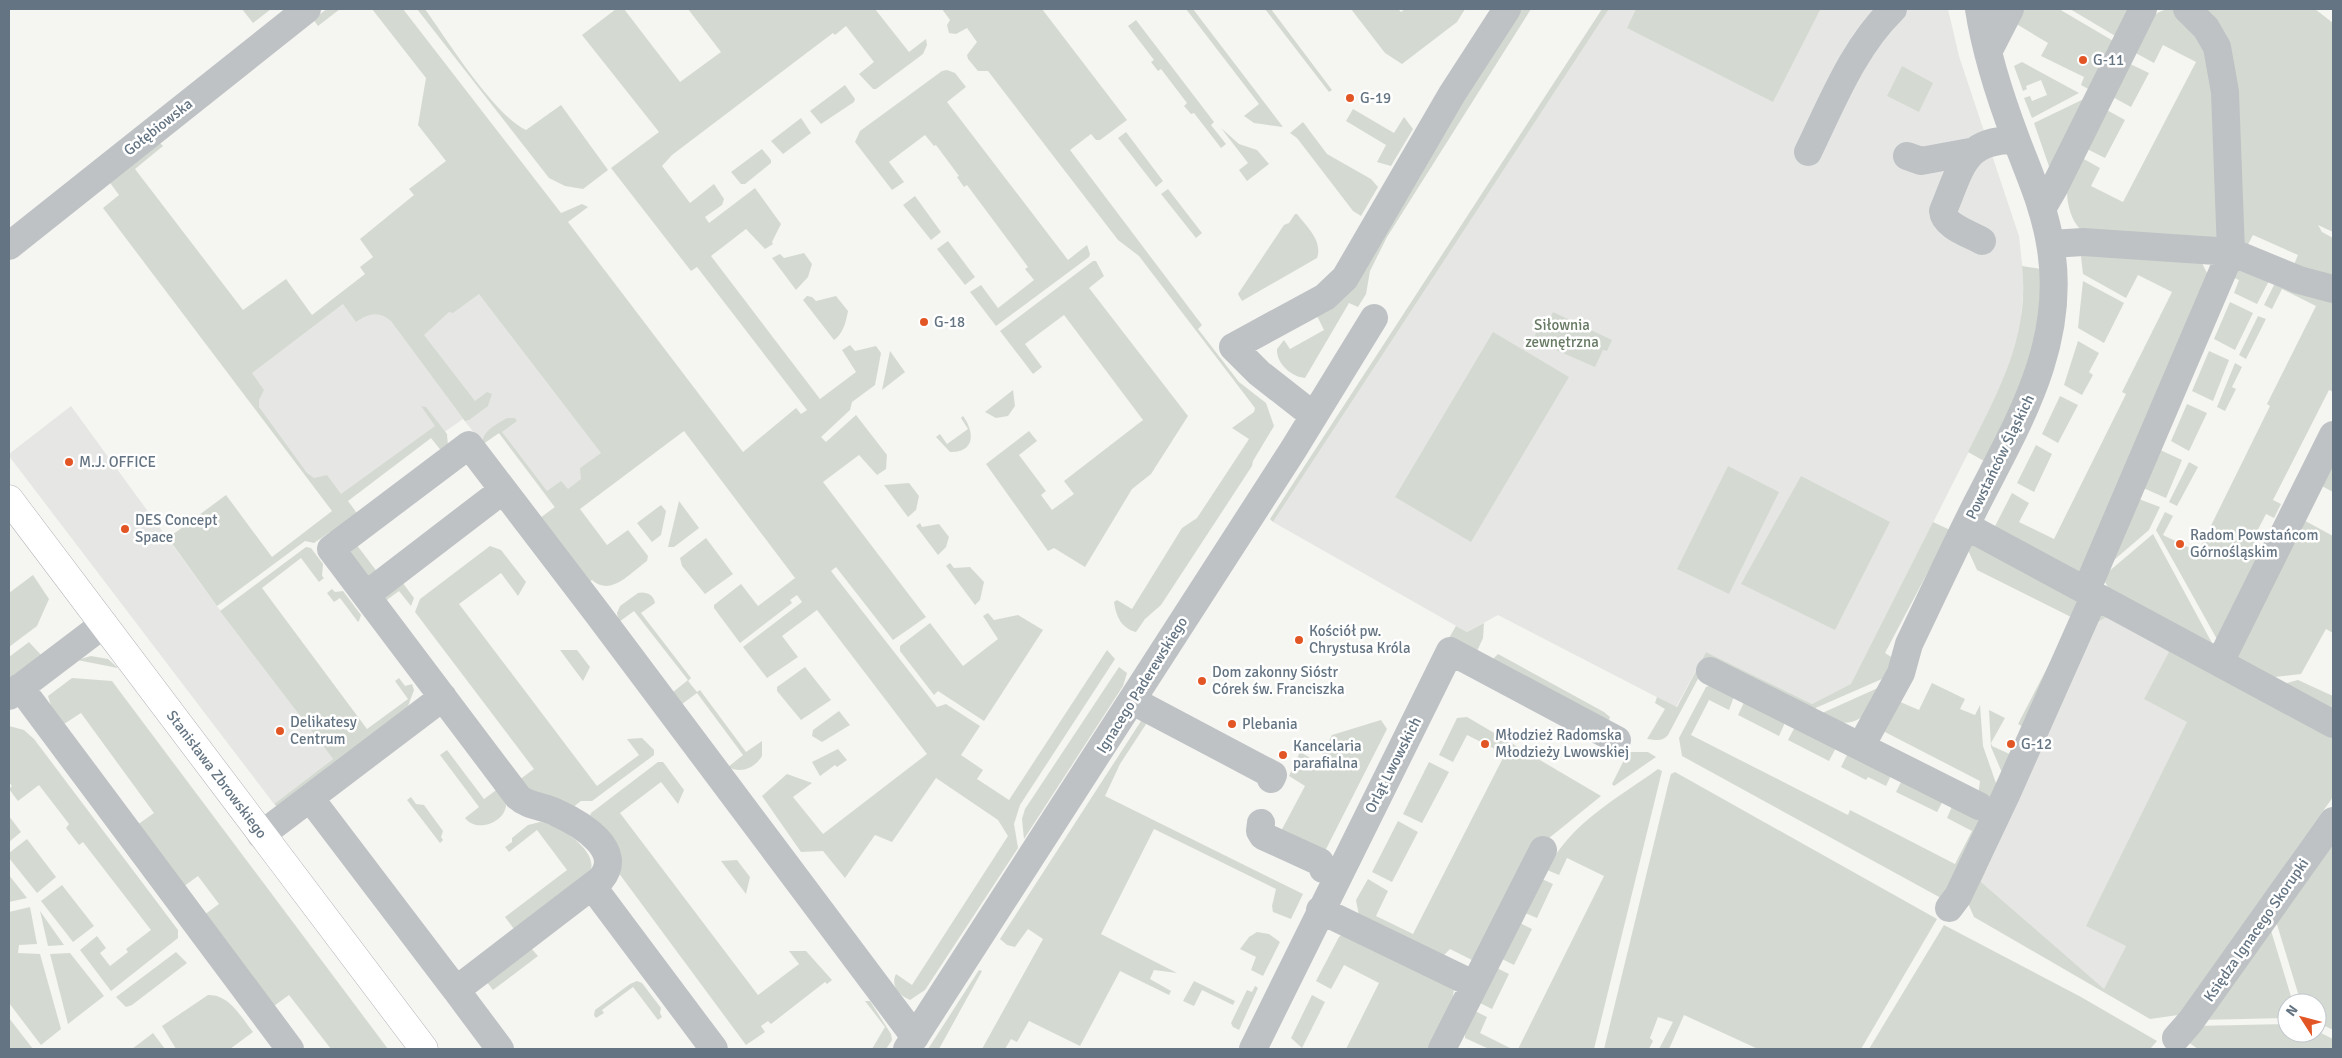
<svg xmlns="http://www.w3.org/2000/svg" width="2342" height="1058" font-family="Signika,sans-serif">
	<rect width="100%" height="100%" fill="#f5f5f1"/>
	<!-- built -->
	<path fill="#e6e7e5" d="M1609 9H1948L1959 56 2019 236 2024 282 2020 331 2001 388 1851 685 1812 704 1706 652 1676 707 1498 615 1467 632 1273 522Z
		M482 284 615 461 555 508 499 433 483 444 463 419 443 433 431 438 333 511 235 382 251 373 343 304Z
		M71 406 217 606 333 759 274 804 9 456V454Z
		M2107 617 2251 698 2104 990 1981 882 2088 641 2096 623Z"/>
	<!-- green -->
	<path fill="#d4dad1" d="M242 9H271L253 23Z
		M327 9H340L318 26 313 19Z
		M372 9H403L561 213 582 204 588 207 568 222 743 452 796 408 801 414 807 410 697 267 691 271 611 168 659 132 582 35 616 9H624L680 82 721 52 688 9H875L909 52 926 39 927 45 923 54 876 89H873L859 74 874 62 846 26 835 35 833 33 672 155 662 166 690 203 714 184 724 199 722 205 705 217 709 223 755 188 781 224 772 242 773 244 765 249 746 229 711 256 820 399 856 372 842 350 850 345 855 351 876 346 881 353 875 385 852 402 850 410 821 437 826 442 856 415 887 455 886 469 877 475 859 455 823 482 926 617 893 640 836 567 831 571 937 707 946 704 980 726 961 755 983 770 977 779 1009 800 1107 650 1115 659 1020 805 1014 824 1018 848 925 990 910 1000 906 998C897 993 891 984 896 974L912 985 1008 836 998 820 936 778 892 842 875 835 845 878 823 851 801 852 762 796 787 774 812 783 793 797 823 834 927 754 817 610 782 636 798 657 767 678 743 647 802 602 797 595 790 600 792 603 740 643 714 608V605L741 584 758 606 795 578 684 431 580 509 607 545 628 530 648 556 647 561C630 573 611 597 592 580L588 583 540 518 555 507 499 433 483 444C481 431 497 424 507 418H515L517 421 502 432 547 491 561 481 568 489 581 479 580 468 601 453 479 294 453 313 449 312 424 335 475 401 487 392 492 394 488 406 469 420 465 421 391 321C379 311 369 313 356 322L343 304 252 373 264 390 259 400V407L307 473 314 478 327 475 341 494 435 426 421 406 426 407 447 434 448 446 443 453 431 438 348 501 359 516 333 533 330 532 314 543 305 541 217 606 168 538 226 495 272 557 332 511 103 208 119 195 108 180 158 141 163 146 135 169 243 310 286 279 312 315 365 274 360 267 373 257 360 239 414 195 409 189 446 161 418 125 426 78Z
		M417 9H425C447 40 494 115 526 130L561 105 608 170 583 189 565 186 549 178Z
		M942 9H1042L1127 120 1100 140H1096L1091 134 1070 150 1202 325 1198 329 1239 382 1266 403 1274 426 1253 461 1252 466 1161 605 1145 619 1136 632C1121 628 1116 616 1114 602L1117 600 1132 609 1182 528 1197 518 1249 439 1232 428 1254 412 1255 408 1139 256 1118 240 988 71H978L968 59 967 55 977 42 967 28 956 34 949 33 947 25 950 20Z
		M1186 9H1193L1283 127 1254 123 1244 116 1259 104Z
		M1265 9H1271L1332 90 1329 92Z
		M1351 9H1398L1401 12 1405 9H1465L1457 22 1402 64 1385 53Z
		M1521 9H1531L1387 237 1370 271 1366 294 1358 307 1349 303 1305 378C1291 377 1276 363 1277 349L1284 340 1290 349 1324 330 1316 314Z
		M1602 9H1609L1273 522 1270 519Z
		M1636 9H1817L1820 10 1773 102 1627 28Z
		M2020 9H2059L2115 42 2092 91 2081 85 2084 77 2041 56 2048 43 2013 22Z
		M2070 9H2130L2117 37Z
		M2169 9 2178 11 2207 40 2224 231 2212 246 2080 229C2069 218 2064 194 2069 179 2071 172 2078 165 2082 158L2100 168 2091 186 2123 202 2196 62 2163 45 2154 63 2132 51C2141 34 2147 12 2169 9Z
		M2201 9H2315L2333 23V232L2318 225 2322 232 2333 238V283L2291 272 2298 255 2253 235 2246 248 2242 240Z
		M1136 20 1214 122 1211 125 1226 144 1221 148 1194 113 1191 114 1184 106 1187 103 1161 69 1158 71 1151 62 1154 60 1128 26Z
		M2022 62 2079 93 2032 118 2024 98 2030 96 2032 101 2047 95 2041 80 2026 86 2027 89 2023 91 2014 66Z
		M2126 62 2149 73 2131 107 2109 95Z
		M1902 66 1933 83 1919 112 1887 96Z
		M947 70 955 73 966 87 947 102 1068 260 1087 245 1090 254 1089 257 996 326 970 292 981 285 998 308 1034 280 1025 269 1028 267 967 185 964 187 957 177 959 176 936 145 934 146 925 135 889 162 904 182 892 190 855 142 860 131 942 71Z
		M845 85 855 99 854 102 821 124 810 111Z
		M2090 96 2052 175 2034 123Z
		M2103 108 2125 120 2105 158 2083 147Z
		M1353 109 1394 133 1404 117 1413 129 1391 166 1377 162 1386 145 1346 121Z
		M801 118 811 133 783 154 771 141Z
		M1303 122 1327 154 1371 179 1378 187 1361 216 1353 211 1297 138 1290 133Z
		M1221 128 1239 144 1257 150 1269 164 1247 181 1239 170 1248 163Z
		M1126 132 1163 181 1156 187 1118 138Z
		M762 149 771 160V163L745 184H741L731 172Z
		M1168 189 1202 233 1196 238 1161 194Z
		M915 196 941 232 931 240 903 205Z
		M1295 214H1297C1307 227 1323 241 1317 258L1242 301 1238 294 1284 225 1289 223Z
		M948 241 975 277 965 285 937 249Z
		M2086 251 2201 261 2209 277 2088 564 2075 576 1992 532 2012 493 2029 503 2019 522 2054 539 2126 394 2122 392 2172 292 2138 275 2126 298 2083 274 2081 257Z
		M804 253 812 264 808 277 796 290 772 258 780 254 784 258Z
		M1093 261H1096L1104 276 1089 288 1188 416 1151 474 1132 489 1085 567 1054 548 1048 551 986 464 1029 431 1037 441 1019 455 1046 491 1041 495 1052 510 1074 494 1064 481 1143 420 1064 315 1025 344 1042 367 1033 374 1000 331Z
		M2022 266 2041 269 2039 326 2017 396 1984 461 1968 452C1998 392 2030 336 2022 266Z
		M2233 269 2271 277 2257 304 2234 293 2239 280 2230 276Z
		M2083 281 2124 303 2104 343 2078 328Z
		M2275 283 2333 297V392L2329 390 2273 500 2281 504 2274 518 2266 514 2252 541 2267 549 2218 641 2156 530 2165 512 2173 516 2163 535 2198 552 2270 406 2267 404 2316 306 2282 289 2272 309 2264 305Z
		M807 296 812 297 816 301 836 296 848 311C846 322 843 334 834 340L803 300Z
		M2230 302 2253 313 2235 350 2214 339Z
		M1553 312 1612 340 1607 351 1603 350 1595 367 1533 340 1540 324 1546 327Z
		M2258 316 2266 319 2246 359 2239 355Z
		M1493 332 1569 377 1471 542 1395 497Z
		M2078 341 2099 353 2089 372 2093 375 2082 395 2064 385Z
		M890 351 905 372 882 390Z
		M2209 351 2229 360 2213 401 2192 391Z
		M2235 363 2242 367 2232 387 2236 389 2225 411 2217 407Z
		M1013 390 1015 406 1008 416 996 418 985 412Z
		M2060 396 2078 405 2058 443 2042 434Z
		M2187 404 2207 413 2189 451 2171 441Z
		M963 416C975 432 975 453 950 452L936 437 940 434 947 444 968 429 961 418Z
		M2036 445 2052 454 2034 492 2017 483Z
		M2158 449 2182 460 2166 498 2141 487Z
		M2333 460V492L2320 485Z
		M2189 462 2198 467 2177 506 2169 502Z
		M1728 466 1779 492 1729 594 1677 569Z
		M1801 476 1890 522 1835 630 1741 584Z
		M909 483 919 496 916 510 908 517 884 485Z
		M2136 498 2160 507 2149 530 2107 566Z
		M679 501 699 528 674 547H668Z
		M661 505 666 511 661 535 652 542 637 523Z
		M2298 517 2333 536V633L2326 629 2301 674 2266 678 2238 661V640Z
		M1933 522 1950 530 1885 653 1896 660 1891 675 1811 710 1708 660 1668 735C1662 742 1656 740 1647 739L1665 709 1655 703 1657 697 1677 707 1706 652 1812 704 1851 684Z
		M920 523 922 527 939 524 949 537 946 547 938 555 916 526Z
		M2153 534 2212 643 2211 647 2111 592 2105 582 2107 573Z
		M706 538 733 574 705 594 682 566 680 558Z
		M1972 539 2082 597 2073 618 1977 570 1968 550Z
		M356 544 378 573 369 576 350 553Z
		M490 546 501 550 526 582 518 596 501 573 459 604 597 786 639 755 627 739 642 738 654 750V755L592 801H581L572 808 528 790 519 780 534 769 415 612 420 599Z
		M306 547 311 548 323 564 322 576 324 578 319 582 301 558 262 588 367 729 408 699 395 681 399 678 405 686 412 684 414 690 408 706 279 808 274 804 333 759 220 611Z
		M950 563 954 568 970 567 984 582 980 600 975 605 946 566Z
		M33 575 49 599 37 626 9 647V593Z
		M402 582 414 598 411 606 399 591 384 602 383 596Z
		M332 589 335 592 343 591 361 615 359 621 358 622 340 598 334 602 327 593Z
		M638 593C646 591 654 595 655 603L641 613 691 678 688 681 697 692 700 690 746 752 762 741V756C755 768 741 774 728 767L743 755 697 693 682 704 673 692 688 680 634 611 619 622 617 613 620 606Z
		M2107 609 2333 731V797L2178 1015 2150 1019 1974 917 1967 901 2011 813 1981 882 2104 989 2126 946 2086 926 2187 722 2144 699 2169 652 2107 617 2096 623 2093 620Z
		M988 613 994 620 1018 615 1043 630 984 721 938 691 934 695 900 651V646L930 623 963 666 998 639 983 616Z
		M1484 623 1483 638 1477 651 1449 638 1456 626 1467 632Z
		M29 642 42 656 9 681V657Z
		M2059 645 2029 730 2018 724Z
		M560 650H577L590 667 583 681Z
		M1498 654 1604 712 1610 717 1608 724 1492 660Z
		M91 656 108 659 118 668 77 660Z
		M805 667 831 700 801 720 777 691V687Z
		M1119 667 1127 673 1123 686 1024 839 1022 819 1025 809Z
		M72 678 112 681 388 1049H331L289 995 274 1006 204 915 219 904 198 876 183 887 137 825 154 813 81 713 64 724 51 706 48 696Z
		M2298 680 2333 696V712L2279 685Z
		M1720 682 1736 691 1729 710 1709 700 1691 735 1848 815 1850 810 1955 864 1972 831 1947 818 1954 802 1989 820 1941 898 1682 756 1679 738 1706 687Z
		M1889 683C1879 699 1862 728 1839 722 1832 720 1826 716 1820 714Z
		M1932 683 1965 699 1960 709 1975 715 1980 705 1983 746 1998 789 1996 805 1978 796 1980 781 1883 731 1898 701 1919 710Z
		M1746 698 1787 718 1779 736 1738 715Z
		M1989 710 2005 718 1991 743 1992 746 2016 757 2006 782 1991 747Z
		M839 711 850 725 822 742 812 736 813 730Z
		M1467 717 1601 796 1543 843 1472 960 1450 949 1439 960 1360 921 1356 900 1368 879 1388 891 1376 916 1413 934 1505 754 1467 735 1453 762 1439 755 1457 718Z
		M1143 718H1150L1120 764 1105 796 1303 894 1291 919 1273 912 1272 906 1276 889 1154 829 1101 934 1177 973 1154 970 1150 979 1171 991 1169 995 1120 971 1080 1046 1029 1021 1017 1042 1011 1039 1005 1049H982L1043 939 1028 929 1015 947 1007 945 1000 939Z
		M1381 720 1387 729 1322 857 1280 833 1305 786 1289 776 1300 752 1318 762 1332 735Z
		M1797 723 1838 744 1829 761 1788 740Z
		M9 726 24 730 34 739 178 930V938L111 991 80 950 97 936 106 948 100 953 110 966 128 952 126 949 151 930 83 842 79 845 66 828 69 824 39 785 18 801 9 789 12 786 9 782Z
		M838 749 847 760 837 767 835 765 820 776 812 762Z
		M1850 749 1893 771 1886 786 1868 777 1866 780 1841 767Z
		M447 750 484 799 499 788C502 793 506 801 506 806 504 823 476 833 465 818L479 807 440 755Z
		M1628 752H1648L1656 757 1614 786 1612 784Z
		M658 762H663L684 790 678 804 661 782 620 813 758 995 799 964 789 951H806L832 980 827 984 825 982 771 1024 768 1021 761 1026 765 1032 746 1045 618 872 589 818 591 813Z
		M1429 762 1449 772 1422 823 1403 814Z
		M1658 769 1662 771 1594 1049H1518L1604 876 1567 858 1559 875 1547 870C1570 823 1618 798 1658 769Z
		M1675 772 1937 919 1861 1049H1758L1684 1015 1669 1049H1659L1673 1022 1658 1017 1650 1038 1653 1041 1649 1049H1604L1669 781 1671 774Z
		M1904 776 1945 797 1937 812 1896 792Z
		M411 797 416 804 424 805 443 831 441 837 443 840 440 843 407 800Z
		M9 816 21 832 9 842Z
		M1398 821 1418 832 1392 882 1372 872Z
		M540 822C558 824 600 851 590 872L514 929 505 917 567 870 537 830 509 852 505 847 512 842V838L528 825Z
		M27 839 56 877 37 893 9 858V853Z
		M2333 845V1030L2317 1022V1003H2301L2275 918 2325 850Z
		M737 860 750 877 746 894 721 861Z
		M9 875 27 898 9 902Z
		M1542 879 1553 884 1537 918 1525 913Z
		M62 885 94 926 73 942 41 901Z
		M30 907 37 944 19 945 18 953 40 954 61 1029 41 1045 9 1003V912Z
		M40 911 64 945 48 946Z
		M1520 923 1532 929 1514 965 1502 959Z
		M2269 924 2293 1003H2287V1018L2198 1020Z
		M1944 925 2081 997 2157 1041 2150 1049H1869Z
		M1257 932 1269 934 1280 942 1263 976 1251 970 1256 957 1240 949 1249 937Z
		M1344 933 1454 989 1450 1017 1435 1049H1346L1379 983 1344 965 1331 989 1316 981 1339 937Z
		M531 948 538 956 493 990 486 981Z
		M176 952 187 963 132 1005 126 1007 116 997Z
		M70 953 104 996 68 1024 50 954Z
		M1497 968 1509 974 1492 1009 1480 1003Z
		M979 970 982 971 939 1049H928Z
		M637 981 642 983 661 1008 660 1013 662 1017 658 1020 633 987 602 1010 604 1013 596 1018 594 1015 595 1010 630 984Z
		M1194 981 1235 1001 1233 1005 1202 990 1194 1006 1183 1001Z
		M1255 986 1258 988 1239 1030 1233 1027 1231 1023 1247 990 1252 992Z
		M208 995C229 994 241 1017 253 1032L230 1049H176L162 1026Z
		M1312 995 1325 1002 1302 1048 1291 1038Z
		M865 1001H870L891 1034 892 1040 886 1049H872L885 1027Z
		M1475 1011 1487 1017 1480 1033 1512 1049H1489L1465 1038V1032Z
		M9 1018 33 1049H9Z
		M2287 1024V1033H2317V1031L2333 1039V1049H2198L2185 1040 2194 1026Z
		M153 1033 165 1049H132Z"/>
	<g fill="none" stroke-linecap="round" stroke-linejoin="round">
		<!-- major casing -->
		<g stroke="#b1b6b9" stroke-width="29">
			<g id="major">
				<path id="s1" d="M9 499 424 1049"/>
			</g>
		</g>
		<!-- minor -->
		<path stroke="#bec2c5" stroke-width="28" d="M1988 52 2010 9
			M1808 152C1832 103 1853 48 1893 9
			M1907 156 1921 161 1970 152
			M2043 207 2054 188 2143 9
			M1982 241C1970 234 1944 226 1943 211 1961 169 1963 139 2016 140
			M2051 244 2083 242 2231 252 2299 280 2333 289
			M9 246 307 9
			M1314 416 1259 373 1233 347 1325 297 1345 278 1452 94 1507 9
			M1966 526 2333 724
			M2086 591 2231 252 2225 92 2217 47 2206 28 2187 9
			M366 595 503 490
			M2220 662 2333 435
			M1710 671 1979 806
			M20 687 290 1049
			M9 696 104 624
			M1133 701 1273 775 1271 779
			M1861 746 1901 673 1909 644C1931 598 1953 551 1976 505 2019 421 2068 342 2050 243 2044 206 2029 174 2016 139 2000 97 1986 54 1979 9
			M310 798 456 990
			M1261 823 1260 831 1263 836 1320 862 1323 869
			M261 835 443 697
			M592 886 714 1049
			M1949 908 1958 896 2006 795 2095 595
			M1320 910 1473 984
			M2176 1038 2190 1022 2333 821
			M500 1049 456 990 601 879C625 850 581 824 557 813 545 806 529 807 518 797L331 549 469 445 598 614 915 1037
			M907 1049 1293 450 1374 318
			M1253 1049 1450 651 1617 740
			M1442 1049 1543 850"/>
		<!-- major -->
		<use href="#major" stroke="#fff" stroke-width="28"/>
	</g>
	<!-- markers -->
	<g fill="#e25525" stroke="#fff" stroke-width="2">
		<circle cx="2083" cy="60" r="5"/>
		<circle cx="1350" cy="98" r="5"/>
		<circle cx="924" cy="322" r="5"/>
		<circle cx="69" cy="462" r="5"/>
		<circle cx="125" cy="529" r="5"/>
		<circle cx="2180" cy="544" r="5"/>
		<circle cx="1299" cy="640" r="5"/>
		<circle cx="1202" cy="681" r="5"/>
		<circle cx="1232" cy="724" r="5"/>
		<circle cx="280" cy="731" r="5"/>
		<circle cx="1485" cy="744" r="5"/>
		<circle cx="2011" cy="744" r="5"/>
		<circle cx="1283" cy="755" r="5"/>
	</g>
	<g text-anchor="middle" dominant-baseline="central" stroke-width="5" stroke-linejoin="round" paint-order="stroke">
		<!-- poi labels -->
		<g font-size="15" fill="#647482" stroke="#fff" text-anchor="start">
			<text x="2093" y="60">G-11</text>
			<text x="1360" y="98">G-19</text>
			<text x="934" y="322">G-18</text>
			<text x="79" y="462">M.J. OFFICE</text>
			<text x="135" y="520">DES Concept<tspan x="135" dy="17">Space</tspan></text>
			<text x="2190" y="535">Radom Powstańcom<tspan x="2190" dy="17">Górnośląskim</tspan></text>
			<text x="1309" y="631">Kościół pw.<tspan x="1309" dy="17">Chrystusa Króla</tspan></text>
			<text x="1212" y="672">Dom zakonny Sióstr<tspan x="1212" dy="17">Córek św. Franciszka</tspan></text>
			<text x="290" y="722">Delikatesy<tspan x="290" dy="17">Centrum</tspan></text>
			<text x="1242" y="724">Plebania</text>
			<text x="1495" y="735">Młodzież Radomska<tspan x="1495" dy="17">Młodzieży Lwowskiej</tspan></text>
			<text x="2021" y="744">G-12</text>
			<text x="1293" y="746">Kancelaria<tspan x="1293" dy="17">parafialna</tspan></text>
		</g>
		<!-- street labels -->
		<g font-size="15" fill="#647482" stroke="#fff">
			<text transform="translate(158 127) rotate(-38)">Gołębiowska</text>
			<text transform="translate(2000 457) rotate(-64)">Powstańców Śląskich</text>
			<text transform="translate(1142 685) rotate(-58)">Ignacego Paderewskiego</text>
			<text transform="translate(1393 765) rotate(-63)">Orląt Lwowskich</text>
			<text stroke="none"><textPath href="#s1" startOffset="345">Stanisława Zbrowskiego</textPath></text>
			<text transform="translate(2256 930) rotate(-55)">Księdza Ignacego Skorupki</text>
		</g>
		<!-- park labels -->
		<g font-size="15" fill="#677a63" stroke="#fff">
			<text x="1562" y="325">Siłownia<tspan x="1562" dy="17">zewnętrzna</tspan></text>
		</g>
	</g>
	<!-- border -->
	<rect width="2342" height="1058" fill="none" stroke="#647482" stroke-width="20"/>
	<!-- north arrow -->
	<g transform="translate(2302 1018) rotate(306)"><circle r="24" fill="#ffffff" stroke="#c1c7cd"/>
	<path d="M0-4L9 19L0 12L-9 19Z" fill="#e25525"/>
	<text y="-8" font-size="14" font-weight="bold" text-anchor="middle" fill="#647482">N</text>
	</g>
</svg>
